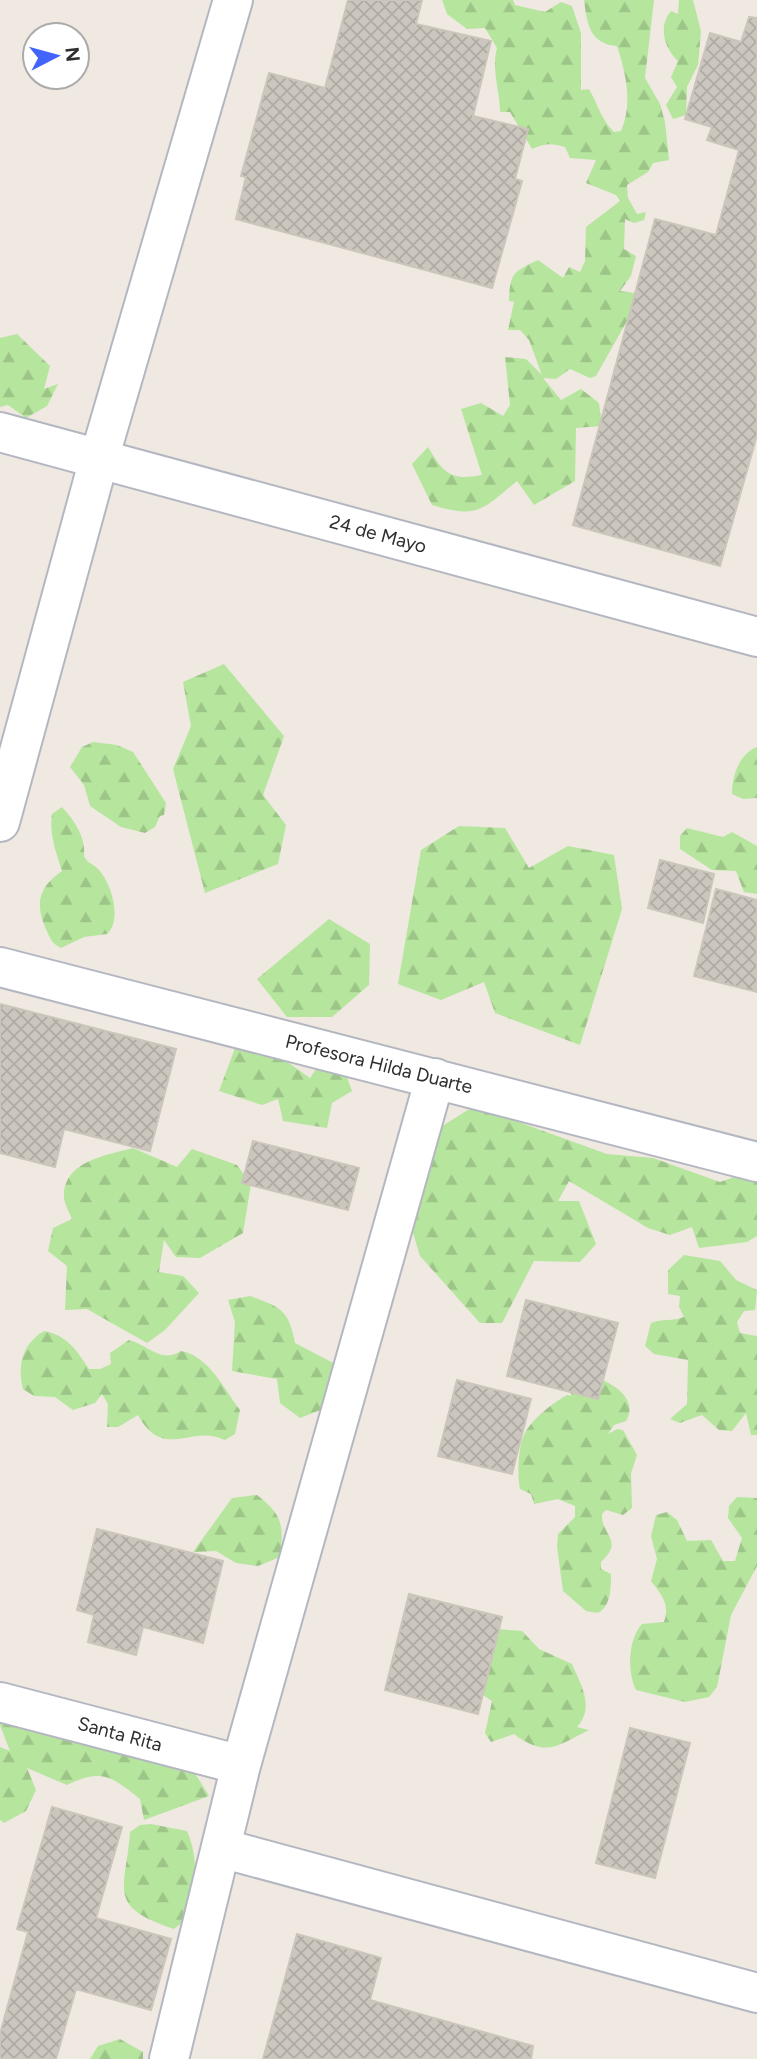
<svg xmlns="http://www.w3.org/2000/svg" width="757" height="2059" font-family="Figtree,sans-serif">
	<defs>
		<pattern id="forest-firs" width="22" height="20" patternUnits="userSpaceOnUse" patternTransform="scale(1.75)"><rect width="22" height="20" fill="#b6e59e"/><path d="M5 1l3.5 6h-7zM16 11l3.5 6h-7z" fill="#9dc588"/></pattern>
		<pattern id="building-cross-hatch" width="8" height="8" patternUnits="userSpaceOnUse" patternTransform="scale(1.75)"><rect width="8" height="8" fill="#cbc7bf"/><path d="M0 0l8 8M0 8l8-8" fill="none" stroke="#afaba4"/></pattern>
	</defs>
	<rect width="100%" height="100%" fill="#efe9e1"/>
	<!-- forest -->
	<path fill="url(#forest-firs)" d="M442 0H513L515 5 545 12 561 2 572 6 581 33V90L589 89C598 104 601 120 614 132L621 131C633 103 626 74 617 46 590 44 587 24 584 0H654L645 78 660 104 665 122 669 160 653 163 648 172 627 185 628 198 637 214 646 212 644 220 634 223 625 219 624 249 636 256 631 276 620 291 634 293 645 289 596 376 590 378 570 369 556 379 543 378 561 400 581 389 599 403 602 426 576 428 575 481 534 505 517 481C482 510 478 519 432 505L412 464 428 447C444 474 451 481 482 475L461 409 481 403 503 416 510 405 505 357 526 359 542 375 529 340 520 330H508L514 302 509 301C510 273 513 272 538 260L563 278 569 267 580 272 585 261 586 227 620 201 616 195 586 183 596 160 570 158 565 147C551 143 545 143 532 149L510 112H500C500 90 491 70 497 48L485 28 467 29 447 14Z
		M679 0H693L701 31 698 65 687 87 686 115 673 119 666 105 677 87 671 77 678 61C664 48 658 26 671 11L678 14Z
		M17 334 50 366 44 389 58 384 47 406 26 418 8 405 0 407V338Z
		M224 664 284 736 263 795 286 825 278 864 205 893 173 769 191 726 183 682Z
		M93 742 117 745 133 752 166 803 164 815 160 816 155 827 145 833 121 827 90 806 84 785 70 767 82 747Z
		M757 747V798L743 799 732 794C732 776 739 754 757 747Z
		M62 807C75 821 86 838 84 856 87 863 91 863 96 867 111 880 123 920 107 934L84 937 61 948C51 943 50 938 45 927 35 902 39 887 62 871 56 852 49 835 52 814Z
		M459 826 505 828 529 868 568 846 614 855 622 909 580 1045 495 1013 484 982 441 1000 398 984 421 850Z
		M687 828 723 837 732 832 757 846V894L744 892 736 871 712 870 680 849V836Z
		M329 919 370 944 369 985 332 1017H287L257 979Z
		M255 1039 310 1078 323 1059 344 1069 352 1091 332 1103 327 1128 283 1121 278 1099 262 1105 219 1091 235 1048Z
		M474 1106 607 1154 653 1158 720 1182 757 1169V1236L747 1242 699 1248 692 1227 670 1235 648 1228 569 1181 558 1201H579L596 1244 580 1262 534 1261 502 1323H480L420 1256 401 1193 436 1130Z
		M133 1148 177 1167 192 1149 237 1165 251 1184 243 1233 200 1258 176 1257 164 1240 159 1272 183 1276 199 1293 165 1330 147 1343 87 1309 65 1310 67 1266 48 1251 53 1228 72 1219C70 1213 64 1204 64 1197 63 1161 107 1155 133 1148Z
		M684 1255 720 1261 736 1280 757 1290 755 1310 744 1311 737 1322 740 1333 757 1336V1435H751L746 1413 732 1431 719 1430 702 1415 680 1423 670 1419 687 1404 688 1360 654 1354 645 1346 651 1323C663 1318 672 1322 684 1317L679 1307 680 1296 668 1294V1270Z
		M250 1296C281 1307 289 1310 295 1343L343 1368 323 1409 300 1418 280 1403 277 1379 232 1371 235 1322 228 1300Z
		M44 1331C67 1335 77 1351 89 1369H100L111 1364 110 1353 129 1340C149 1345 160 1364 181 1351 209 1356 224 1389 240 1410L235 1434 225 1440C191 1423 164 1462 138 1415L118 1427H107L108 1404 102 1394 95 1403 73 1410 55 1397 34 1396 23 1389C17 1366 22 1344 44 1331Z
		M595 1377C613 1383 639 1399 626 1421L614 1425 608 1434 617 1429 623 1430 637 1455 631 1473 632 1508 623 1515 606 1510 602 1514C601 1536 625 1540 601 1562V1569L611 1574C611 1588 611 1606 598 1613L586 1611 563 1591 557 1547 558 1534 575 1517V1506L558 1499 534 1504 531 1494 520 1489C517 1475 518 1445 525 1433 532 1419 554 1402 567 1395L572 1396 570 1392Z
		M257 1495C283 1515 284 1526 280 1557L258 1566 236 1563 216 1551 193 1552 232 1498Z
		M737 1497 757 1498V1566L731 1615 717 1687 709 1697 685 1702 636 1690C627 1672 628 1639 642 1624L664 1622C670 1604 662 1595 651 1581L657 1559 651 1536 656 1515 667 1512 677 1520 687 1541 711 1540 723 1561H735L742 1538 728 1518 729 1506Z
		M497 1629 522 1631 539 1649 572 1664C581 1685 595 1707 577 1727L589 1730C557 1746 546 1758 514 1734L491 1742 485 1733 492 1701 483 1695 475 1673Z
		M0 1701 185 1757 209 1796 144 1820 140 1799C111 1776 102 1768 67 1785L27 1768 36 1790 26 1811 4 1823 0 1820V1747L10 1751 0 1725Z
		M151 1824 187 1831C198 1855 196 1886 194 1913L174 1929C105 1906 126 1890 130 1832L140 1825Z
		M120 2039 143 2052V2059H90L98 2046Z"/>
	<!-- building -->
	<path fill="url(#building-cross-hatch)" stroke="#cbc5ba" stroke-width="2" d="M348 0H422L416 24 491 41 473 116 528 129 515 179 522 181 492 288 236 219 246 177 241 176 269 73 325 88Z
		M749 17 757 18V435L720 566 573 525 655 219 716 235 739 150 707 140 712 127 685 119 710 33 741 42Z
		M660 860 714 874 703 923 648 908Z
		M716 889 757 900V992L694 976Z
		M0 1004 176 1049 150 1151 64 1129 55 1167 0 1153Z
		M253 1141 359 1168 348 1210 242 1183Z
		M526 1300 618 1323 598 1399 507 1376Z
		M457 1380 531 1399 512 1474 438 1456Z
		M97 1529 223 1561 203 1643 143 1627 136 1655 88 1642 94 1615 77 1610Z
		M409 1594 502 1617 478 1714 385 1690Z
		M630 1728 690 1743 655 1878 596 1863Z
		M52 1807 122 1827 96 1918 171 1939 151 2010 76 1989 56 2059H0V2034L28 1932 17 1929Z
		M297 1934 381 1958 370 2000 533 2046 531 2059H263Z"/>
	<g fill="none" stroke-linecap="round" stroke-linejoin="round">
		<!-- street casing -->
		<g stroke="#b4b7c1" stroke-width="42">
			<path id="street" d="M0 432 757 637
				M0 822 99 459 233 0
				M0 967 757 1162
				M0 1702 241 1765
				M221 1848 757 1993
				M169 2059 241 1765 435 1078"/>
		</g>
		<!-- street -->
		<use href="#street" stroke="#fff" stroke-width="38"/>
	</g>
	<g text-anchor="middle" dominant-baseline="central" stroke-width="7" stroke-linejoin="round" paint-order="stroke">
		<!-- street labels -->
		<g font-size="19" fill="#2e2e2e" stroke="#fff">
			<text transform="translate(378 534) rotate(15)">24 de Mayo</text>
			<text transform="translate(379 1064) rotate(14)">Profesora Hilda Duarte</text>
			<text transform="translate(120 1734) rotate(15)">Santa Rita</text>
		</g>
	</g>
	<!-- north arrow -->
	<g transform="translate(56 56) rotate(84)"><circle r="33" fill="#ffffff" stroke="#ababab" stroke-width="2"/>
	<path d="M0-5L12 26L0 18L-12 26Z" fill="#4264fb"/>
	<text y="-10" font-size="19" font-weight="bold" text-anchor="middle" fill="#2e2e2e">N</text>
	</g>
</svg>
